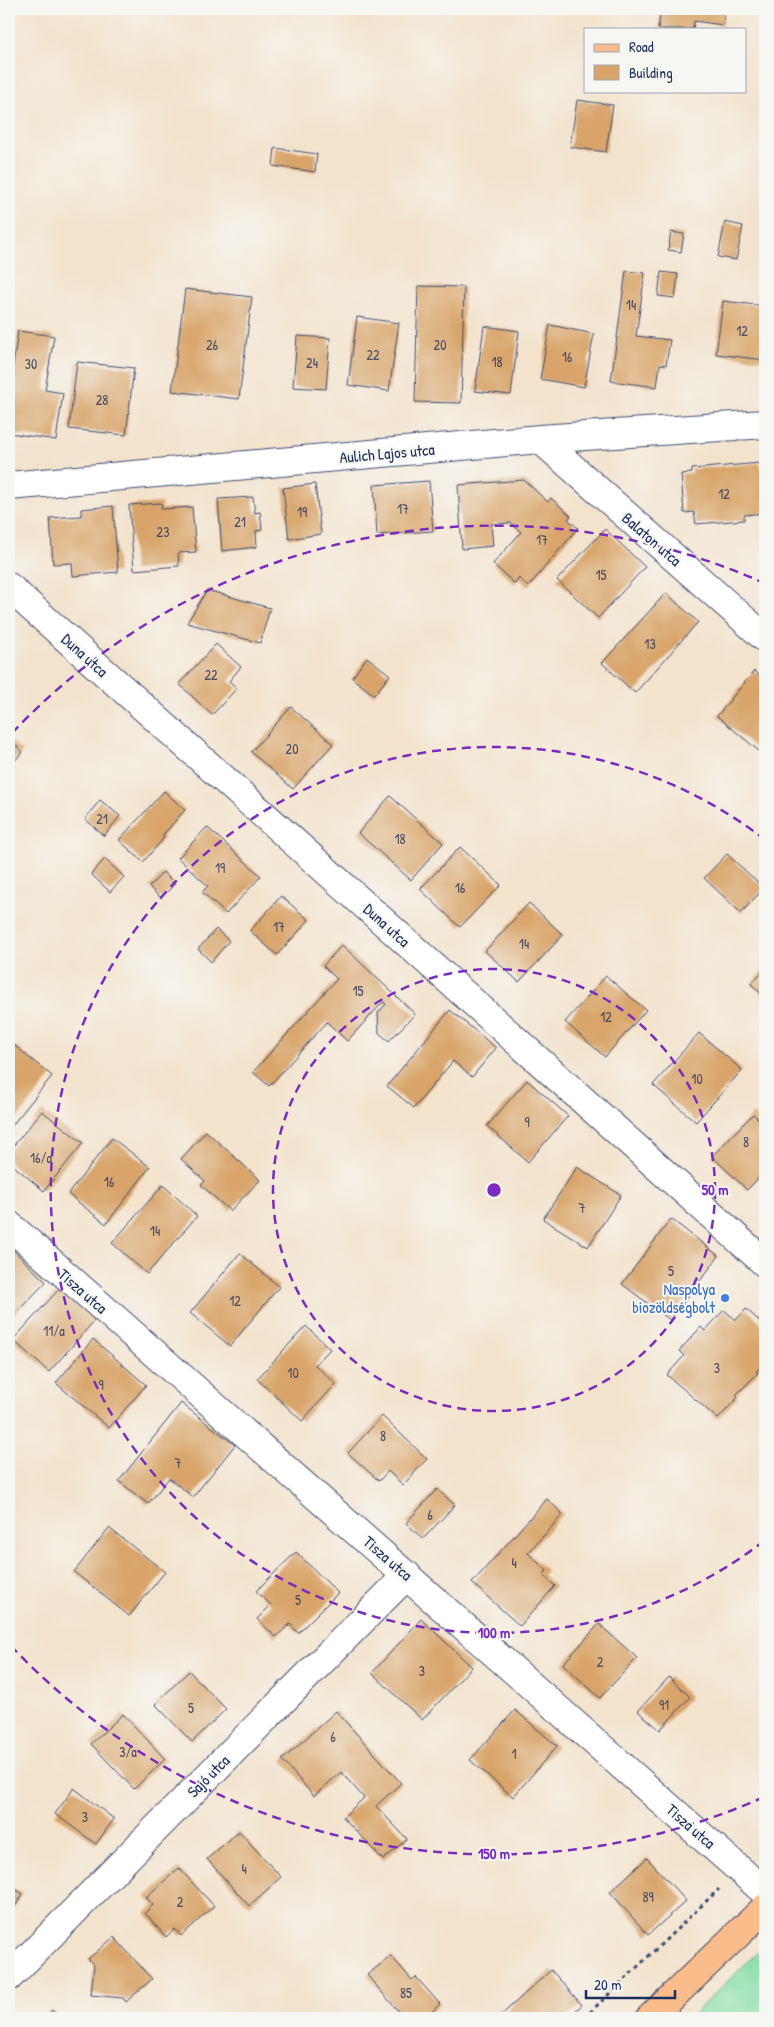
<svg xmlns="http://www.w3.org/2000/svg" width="774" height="2027" font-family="'Patrick Hand',sans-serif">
	<rect width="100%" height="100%" fill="#f6f6f2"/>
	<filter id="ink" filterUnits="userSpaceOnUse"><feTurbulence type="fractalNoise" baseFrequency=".02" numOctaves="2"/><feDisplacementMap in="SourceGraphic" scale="10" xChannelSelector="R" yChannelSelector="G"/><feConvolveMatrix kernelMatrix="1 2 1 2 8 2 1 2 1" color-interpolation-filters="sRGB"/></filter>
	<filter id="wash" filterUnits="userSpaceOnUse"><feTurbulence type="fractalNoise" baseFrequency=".0096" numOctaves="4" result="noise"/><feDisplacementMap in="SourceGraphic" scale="20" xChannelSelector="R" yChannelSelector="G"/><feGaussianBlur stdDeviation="1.12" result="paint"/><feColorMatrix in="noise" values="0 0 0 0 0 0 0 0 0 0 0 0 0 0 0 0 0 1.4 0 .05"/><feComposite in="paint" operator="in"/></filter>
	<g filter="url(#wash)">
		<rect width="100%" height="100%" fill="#f3e3cd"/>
		<!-- green -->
		<path fill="#85dea4" stroke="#508681" d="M765 1945V2018H689Z"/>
		<g id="blocks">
			<!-- building -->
			<path fill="#d8a469" d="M661 9H725L723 25 694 21 693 29H658Z
				M764 40H765V56H762Z
				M577 100 613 105 606 152 570 147Z
				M275 148 317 154 315 172 273 166Z
				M725 222 743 226 736 260 718 257Z
				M671 232 684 234 681 252 668 250Z
				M626 271 645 273 636 336 670 340 666 365 660 364 657 387 611 381Z
				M661 272 678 274 675 298 658 296Z
				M418 286 464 287 461 403 415 402Z
				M185 289 252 297 239 399 172 391Z
				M723 301 765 306V360L716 354Z
				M357 317 399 323 389 391 348 385Z
				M550 325 594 334 584 387 540 379Z
				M484 326 519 331 511 395 475 391Z
				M18 331 54 336 45 390 63 393 56 440 9 433V392Z
				M297 336 330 338 326 389 293 387Z
				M77 362 134 368 126 435 69 429Z
				M760 463 761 468H765V513L744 515V520L696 524 694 512 684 513 681 474 692 473V469Z
				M524 480 548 502 551 498 571 516 568 519 578 528 528 587 519 578 515 584 493 564 521 532 511 523 491 524 493 546 462 549 458 485Z
				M429 481 433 531 377 535 374 485Z
				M315 484 321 534 289 539 283 488Z
				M253 497 255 513 260 512 262 530 256 531 257 547 222 551 218 499Z
				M161 503 162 509 192 507 196 552 178 553 179 566 134 570 129 505Z
				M113 506 118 572 73 576 72 563 53 564 50 518 81 516V509Z
				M605 529 645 567 598 618 557 580Z
				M207 590 270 608 260 643 187 623Z
				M666 593 698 622 635 693 602 663Z
				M216 644 241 667 229 681 237 688 212 715 179 684Z
				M367 657 390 675 374 695 352 678Z
				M754 671 765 681V756L717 716Z
				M291 707 333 744 293 789 251 752Z
				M9 739 23 752 9 767Z
				M164 791 185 810 162 836 164 838 143 862 119 840Z
				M390 796 443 843 411 880 358 833Z
				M100 800 120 816 104 836 85 819Z
				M207 827 261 876 226 914 202 892 208 886 178 858Z
				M460 847 501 885 460 927 420 889Z
				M727 854 764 888 741 913 704 878Z
				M105 859 124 877 110 892 91 874Z
				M163 872 175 884 161 898 149 887Z
				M281 896 309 920 277 955 250 931Z
				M529 903 563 935 519 982 485 951Z
				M216 929 229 941 211 962 198 949Z
				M342 945 415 1014 389 1041 379 1033 378 1013 386 1004 383 1002 347 1041 327 1022 269 1086 253 1072 337 979 323 966Z
				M765 968V997L751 984Z
				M606 976 646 1010 605 1057 565 1022Z
				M450 1010 496 1048 472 1077 453 1061 414 1108 387 1086Z
				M699 1033 742 1070 696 1122 653 1085Z
				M9 1041 52 1076 9 1129Z
				M527 1080 568 1116 528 1162 487 1126Z
				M42 1111 83 1143 44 1191 9 1162V1151Z
				M753 1114 765 1125V1171L747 1190 712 1156Z
				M206 1131 260 1180 230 1211 201 1185 205 1181 181 1159Z
				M112 1138 150 1167 106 1224 68 1194Z
				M577 1167 621 1195 588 1247 543 1219Z
				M163 1185 197 1216 147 1274 112 1243Z
				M671 1219 719 1256 670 1320 622 1284Z
				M9 1246 46 1282 9 1320Z
				M240 1253 279 1287 230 1346 190 1313Z
				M60 1288 95 1320 49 1372 13 1340Z
				M746 1309 765 1326V1362L756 1372 758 1373 736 1395 738 1397 718 1419 667 1375 684 1356 679 1351 701 1327 705 1331 724 1310 736 1320Z
				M306 1326 330 1349 315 1365 336 1384 302 1421 257 1379Z
				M93 1339 146 1385 109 1428 56 1383Z
				M181 1403 235 1445 193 1497 169 1478 148 1504 119 1481Z
				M382 1416 427 1459 403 1485 388 1471 379 1481 348 1453Z
				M437 1489 455 1505 423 1539 406 1523Z
				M547 1499 563 1514 528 1553 547 1571 543 1575 555 1586 520 1626 472 1583Z
				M109 1528 165 1572 129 1616 74 1572Z
				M296 1552 338 1593 298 1633 290 1624 276 1637 257 1619 271 1605 256 1591Z
				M421 1619 472 1667 422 1720 372 1673Z
				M599 1624 637 1658 600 1698 563 1664Z
				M189 1671 226 1709 192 1742 155 1704Z
				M669 1677 690 1697 660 1730 638 1711Z
				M515 1710 557 1746 513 1797 470 1760Z
				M336 1711 401 1783 376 1806 407 1839 383 1860 343 1817 364 1798 341 1772 314 1796 282 1760Z
				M123 1714 165 1759 134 1789 91 1744Z
				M74 1788 114 1819 96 1844 55 1814Z
				M239 1831 281 1877 249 1906 207 1859Z
				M647 1858 686 1901 648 1935 610 1892Z
				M179 1868 214 1906 181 1936 175 1929 166 1937 145 1913 153 1905 146 1897Z
				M9 1885 23 1894 9 1916Z
				M114 1937 152 1979 126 2002 123 1998 91 1995 94 1965 88 1959Z
				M391 1956 412 1980 416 1977 440 2004 425 2018H404L367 1975Z
				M551 1970 582 2005 567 2018H498Z
				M52 2010 59 2018H43Z"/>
		</g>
	</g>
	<g filter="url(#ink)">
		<use href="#blocks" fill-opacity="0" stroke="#3b4a6f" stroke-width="1"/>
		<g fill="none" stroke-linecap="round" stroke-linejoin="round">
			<!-- minor casing -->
			<g stroke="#3b4a6f" stroke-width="30">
				<path id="minor" d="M540 439 765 638
					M9 486 540 439 765 424
					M9 587 765 1263
					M9 1225 765 1892
					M9 1977 407 1575"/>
			</g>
			<!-- primary casing -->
			<g stroke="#3b4a6f" stroke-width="30">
				<path id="primary" d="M650 2018 765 1908"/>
			</g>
			<!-- path -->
			<path stroke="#3b4a6f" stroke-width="3" stroke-dasharray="4 4" stroke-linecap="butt" d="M759 1850 765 1845
				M584 2018 719 1889"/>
			<!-- minor -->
			<use href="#minor" stroke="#fff" stroke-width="28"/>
			<!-- primary -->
			<use href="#primary" stroke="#fabc8b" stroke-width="28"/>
		</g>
	</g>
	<!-- distance rings -->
	<g fill="none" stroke="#7b2cbf" stroke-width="2.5" stroke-dasharray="9 6">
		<circle cx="494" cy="1190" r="221"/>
		<path d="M764 1541A443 443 0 1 1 764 839"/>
		<path d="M764 1797A664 664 0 0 1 12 1647M12 733A664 664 0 0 1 764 583"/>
	</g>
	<!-- markers -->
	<circle fill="#3f7fe0" stroke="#f6f6f2" stroke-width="2" cx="725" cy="1298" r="5"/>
	<g text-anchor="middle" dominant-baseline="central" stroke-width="4" stroke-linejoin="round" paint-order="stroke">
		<!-- number labels -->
		<g font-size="14" fill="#4a4c61">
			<text x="631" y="304">14</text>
			<text x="742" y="330">12</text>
			<text x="212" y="344">26</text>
			<text x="440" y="344">20</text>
			<text x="373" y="354">22</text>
			<text x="567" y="356">16</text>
			<text x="497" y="361">18</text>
			<text x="312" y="362">24</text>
			<text x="31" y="363">30</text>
			<text x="102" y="399">28</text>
			<text x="724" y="493">12</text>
			<text x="403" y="508">17</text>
			<text x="302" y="511">19</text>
			<text x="240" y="521">21</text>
			<text x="163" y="531">23</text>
			<text x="542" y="539">17</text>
			<text x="601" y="574">15</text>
			<text x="650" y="643">13</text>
			<text x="211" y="674">22</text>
			<text x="292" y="748">20</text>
			<text x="102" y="818">21</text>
			<text x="400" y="838">18</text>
			<text x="220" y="867">19</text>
			<text x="460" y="887">16</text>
			<text x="279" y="926">17</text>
			<text x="524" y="943">14</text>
			<text x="358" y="990">15</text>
			<text x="606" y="1016">12</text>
			<text x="697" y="1078">10</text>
			<text x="527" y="1121">9</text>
			<text x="746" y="1141">8</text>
			<text x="41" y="1157">16/a</text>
			<text x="109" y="1181">16</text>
			<text x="582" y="1207">7</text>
			<text x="155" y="1230">14</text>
			<text x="671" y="1270">5</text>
			<text x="235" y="1300">12</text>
			<text x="54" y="1330">11/a</text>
			<text x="717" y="1367">3</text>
			<text x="293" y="1372">10</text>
			<text x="101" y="1384">9</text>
			<text x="383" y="1435">8</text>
			<text x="178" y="1462">7</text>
			<text x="430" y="1514">6</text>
			<text x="514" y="1562">4</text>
			<text x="298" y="1599">5</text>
			<text x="600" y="1661">2</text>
			<text x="422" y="1670">3</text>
			<text x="664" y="1704">91</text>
			<text x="191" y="1707">5</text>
			<text x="333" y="1736">6</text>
			<text x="128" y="1751">3/a</text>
			<text x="514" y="1753">1</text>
			<text x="85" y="1816">3</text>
			<text x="244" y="1868">4</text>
			<text x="648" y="1896">89</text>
			<text x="180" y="1901">2</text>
			<text x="406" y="1992">85</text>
		</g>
		<!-- street labels -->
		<g font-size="16" fill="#1b2f5e" stroke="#f6f6f2">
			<text transform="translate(387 453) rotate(-5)">Aulich Lajos utca</text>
			<text transform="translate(652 539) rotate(41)">Balaton utca</text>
			<text transform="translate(85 655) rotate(42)">Duna utca</text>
			<text transform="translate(387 925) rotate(42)">Duna utca</text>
			<text transform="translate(83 1291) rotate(41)">Tisza utca</text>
			<text transform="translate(388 1558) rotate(41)">Tisza utca</text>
			<text transform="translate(208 1776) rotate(-45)">Sajó utca</text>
			<text transform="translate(691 1826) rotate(41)">Tisza utca</text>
		</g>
		<!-- shop labels -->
		<g font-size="16" fill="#366cbe" stroke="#f6f6f2" text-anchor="end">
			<text x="715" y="1289">Naspolya<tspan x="715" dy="18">biozöldségbolt</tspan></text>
		</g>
	</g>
	<circle cx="494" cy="1190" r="8" fill="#7b2cbf" stroke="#f6f6f2" stroke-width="2.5"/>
	<g font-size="15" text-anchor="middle" font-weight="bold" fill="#7b2cbf" stroke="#f6f6f2" stroke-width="4" stroke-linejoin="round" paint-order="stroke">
		<text x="715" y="1195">50 m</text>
		<text x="494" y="1638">100 m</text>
		<text x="494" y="1859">150 m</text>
	</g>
	<!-- margin -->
	<rect width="774" height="2027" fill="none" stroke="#f6f6f2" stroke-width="30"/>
	<!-- legend -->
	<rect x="584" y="28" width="162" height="65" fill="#f6f6f2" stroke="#9ea6b7"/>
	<rect x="594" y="44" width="25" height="8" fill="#fabc8b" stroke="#9ea6b7"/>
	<text x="629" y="52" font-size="15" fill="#1b2f5e">Road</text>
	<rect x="594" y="65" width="25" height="15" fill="#d8a469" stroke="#9ea6b7"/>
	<text x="629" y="78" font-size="15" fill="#1b2f5e">Building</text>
	<!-- scale -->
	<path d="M586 1990v8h89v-8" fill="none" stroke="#1b2f5e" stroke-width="2.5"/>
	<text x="594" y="1990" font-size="15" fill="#1b2f5e" stroke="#f6f6f2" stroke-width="4" paint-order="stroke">20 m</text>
</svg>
